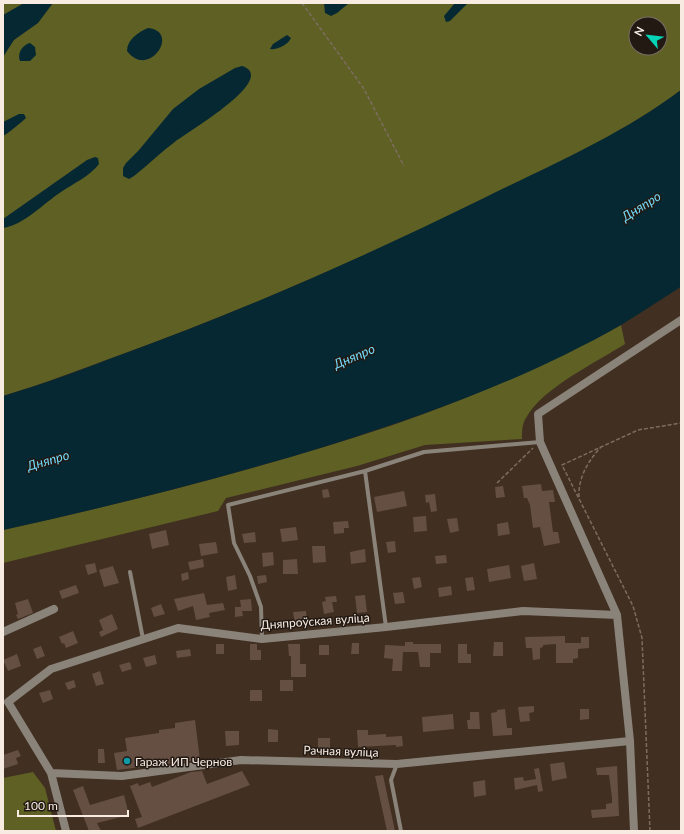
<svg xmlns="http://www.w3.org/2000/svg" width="684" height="834" font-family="Lato,sans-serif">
	<rect width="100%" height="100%" fill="#412f21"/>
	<!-- green -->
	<path fill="#5e6024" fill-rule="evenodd" d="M3 3H681V90C620 136 549 167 481 200 363 258 243 310 120 355 81 369 43 384 3 396ZM636 24H660V48H636Z
		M621 325 625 344C597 362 542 388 526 418 522 424 522 431 522 439L425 445 357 466 226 498 218 511 3 563V530C133 501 263 468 390 426 470 399 547 364 621 325Z
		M33 772 45 788 56 831H3V778Z"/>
	<!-- water -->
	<path fill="#062832" d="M24 3H53L38 23 14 40 3 57V15Z
		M324 3H349L337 13 331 16 325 13Z
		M455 3H468L450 21 446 22 444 16Z
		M148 28C181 31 149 80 127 51 127 40 138 32 148 28Z
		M287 35 291 38C288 45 277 50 270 49L273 44Z
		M30 43 35 47 36 55 30 61H20C17 54 22 45 30 43Z
		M242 66C280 78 186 133 176 141 161 152 148 165 134 176L129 179 123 176V168L126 163 139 150 173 109 199 89 235 68Z
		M681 90V286L679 288C660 300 641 313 621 325 530 377 429 414 330 445 222 478 113 506 3 530V396C44 384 83 369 123 354 247 309 366 256 484 198 551 165 621 135 681 90Z
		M19 114H24L26 118C23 121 6 135 3 136V122Z
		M95 157 98 158 99 164C89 177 74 183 61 192 44 203 24 225 3 228V219L87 160Z"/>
	<!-- building -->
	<path fill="#654f42" d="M541 484 542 491 553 490 555 502H549L553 532H558L560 543 544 546 540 527 533 528 530 505 527 498H524L522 486Z
		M503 486 505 497 496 498 495 487Z
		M328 489 330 497 323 498 322 490Z
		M404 491 407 506 377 512 374 497Z
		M435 494 437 511 431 512 429 502 426 503 425 495Z
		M426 516 427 531 414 532 413 517Z
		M457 518 459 531 450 533 447 519Z
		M348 521 349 528H344V533L334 534 333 522Z
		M508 522 510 534 498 536 497 524Z
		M296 527 298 540 282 542 280 529Z
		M166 530 169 545 152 549 149 534Z
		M255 532 256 542 244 543 242 534Z
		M395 541 396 552 388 553 386 542Z
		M216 542 218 553 201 556 199 544Z
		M312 546H325L326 562 313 563Z
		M365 549 366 562 351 564 350 552Z
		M273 552 274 565 263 567 262 553Z
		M446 555 447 563 436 564 435 556Z
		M203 559 204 567 190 570 188 562Z
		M297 559 298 574H283V560Z
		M95 563 97 572 88 575 85 565Z
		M534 563 537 579 524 581 521 566Z
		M509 565 511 578 489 582 487 569Z
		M113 566 119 583 104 587 99 570Z
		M188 572 189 579 182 581 181 574Z
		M235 575 237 589 228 591 226 577Z
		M266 575 267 582 258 584 257 576Z
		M420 577 422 587 414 589 412 578Z
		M473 577 475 590 467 591 465 578Z
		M76 585 79 593 62 599 59 591Z
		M451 586 452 595 439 597 438 588Z
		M403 592 405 603 395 604 393 593Z
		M204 593 207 605 223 603 225 610 209 613 210 617 196 620 193 606 178 611 174 599Z
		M365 595 367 612 357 613 355 596Z
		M336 596 337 602H332L334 612 324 614 322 602 326 601 325 597Z
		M28 599 33 613 18 619 16 615 18 614 15 603Z
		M251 599 252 611H242L243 616 235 617V607H241L240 600Z
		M161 604 165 614 154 617 151 608Z
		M306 611 307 620H301L302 623 295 624 293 612Z
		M112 614 118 629 101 637 99 632 103 630 99 620Z
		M73 631 78 643 66 648 64 643 62 644 59 637Z
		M565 636V643H581V637H589V648L578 649V658L573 659V663H556V644L543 645V647L540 648V659L533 660 532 648H526L525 637Z
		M405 642H413V644H441V653H430V667H420L418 652H403L402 671H392L393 659 384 658 385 645 405 646Z
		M494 642H503V656H493Z
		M352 643H359V654H351Z
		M216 644H224V654H216Z
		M250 644H257V650H261V660H250Z
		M288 644H300V664H306V677H291V656H289Z
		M458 644H467V654H471V663H458Z
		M319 645H329V655H319Z
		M41 646 45 656 37 659 33 649Z
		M190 649 191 656 177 658 176 651Z
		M17 654 21 666 8 671 3 660Z
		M155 655 157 664 146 667 143 658Z
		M130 662 132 669 122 672 119 665Z
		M100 671 104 684 96 686 92 674Z
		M74 680 76 687 68 690 65 683Z
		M280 680H293V691H280Z
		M50 690 53 699 43 703 39 693Z
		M250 690H262V701H250Z
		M534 706V712L529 713 530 721 520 722 518 707Z
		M505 709 507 728H512V735L493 736 491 713 497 712V710Z
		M580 709H589V719L580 720Z
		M470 712H479L480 729H468L467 720H470Z
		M453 714 454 729 423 732 422 717Z
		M195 720 200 760 117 770 114 753 127 751 125 738 159 733V730L175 728V723Z
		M268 729 278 730V742H268Z
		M357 730H368V735L386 734V737L402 736 403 746 396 747V745L358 747Z
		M225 731H239V745L226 746Z
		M318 738H330V749L318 750Z
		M98 749H104L105 763H98Z
		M18 750 21 756 16 758 18 764 3 769V755Z
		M564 762 567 778 552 781 550 764Z
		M617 766 619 816 592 818 591 810 606 809V804L612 803V798L609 775H597L596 768Z
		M539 768 543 791 538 792 537 785 515 790 514 778 523 777 524 781 536 779 534 769Z
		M202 771 207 784 242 771 250 785 138 828 135 819 142 817 130 786 138 783 139 786 150 782 152 787 191 772Z
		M383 775 395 831H387L375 776Z
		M485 780 486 795 474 797 473 782Z
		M83 786 90 805 124 795 129 815 97 823 101 831H89L73 790Z"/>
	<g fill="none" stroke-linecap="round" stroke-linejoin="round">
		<!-- path -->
		<path stroke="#7d6d61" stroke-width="1.5" stroke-dasharray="4 2" stroke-linecap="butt" d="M302 3 364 89 404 166
			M497 483 533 448
			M579 497C578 478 588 461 601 447
			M650 831 642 638 633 606 562 465 638 430 681 423"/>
		<!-- lane -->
		<path stroke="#8a837a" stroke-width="4" d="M365 471 424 452 540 442
			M130 572 143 639
			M262 639 261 607 250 576 234 543 228 505 365 471 386 627
			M397 764 391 780 401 831"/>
		<!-- street -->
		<path stroke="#8a837a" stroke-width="8" d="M3 632 54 609
			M8 702 51 669 178 628 262 639 386 627 523 611 617 615
			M8 702 51 773 66 831
			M51 773 122 776 241 760 397 764 630 741
			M634 831 630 741 617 615 540 442 538 414 681 320"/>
	</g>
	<!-- markers -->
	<circle fill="#0f9aa8" stroke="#221913" stroke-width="1.5" cx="127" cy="761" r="4"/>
	<g text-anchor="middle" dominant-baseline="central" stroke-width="3" stroke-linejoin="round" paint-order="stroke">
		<!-- street labels -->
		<g font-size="12" fill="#f7ebe2" stroke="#221913">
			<text transform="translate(315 621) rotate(-4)">Дняпроўская вуліца</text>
			<text transform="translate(341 751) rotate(2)">Рачная вуліца</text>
		</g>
		<!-- poi labels -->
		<g font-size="12" fill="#f7ebe2" stroke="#221913" text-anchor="start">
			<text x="135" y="761">Гараж ИП Чернов</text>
		</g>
		<!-- water labels -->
		<g font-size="13" font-style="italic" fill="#71dbfc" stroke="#221913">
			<text transform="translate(641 206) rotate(-32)">Дняпро</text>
			<text transform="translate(354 356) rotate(-23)">Дняпро</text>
			<text transform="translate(48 460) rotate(-16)">Дняпро</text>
		</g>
	</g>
	<!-- border -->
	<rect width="684" height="834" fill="none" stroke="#f7ebe2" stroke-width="8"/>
	<!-- north arrow -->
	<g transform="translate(648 36) rotate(298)"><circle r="19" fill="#221913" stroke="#776d66"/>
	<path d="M0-3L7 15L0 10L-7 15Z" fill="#05d5b6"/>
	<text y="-6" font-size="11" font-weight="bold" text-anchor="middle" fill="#f7ebe2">N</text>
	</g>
	<!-- scale -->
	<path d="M18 810v6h110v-6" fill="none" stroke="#f7ebe2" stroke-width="2"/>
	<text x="24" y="810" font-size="12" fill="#f7ebe2" stroke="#221913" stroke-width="3" paint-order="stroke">100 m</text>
</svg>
